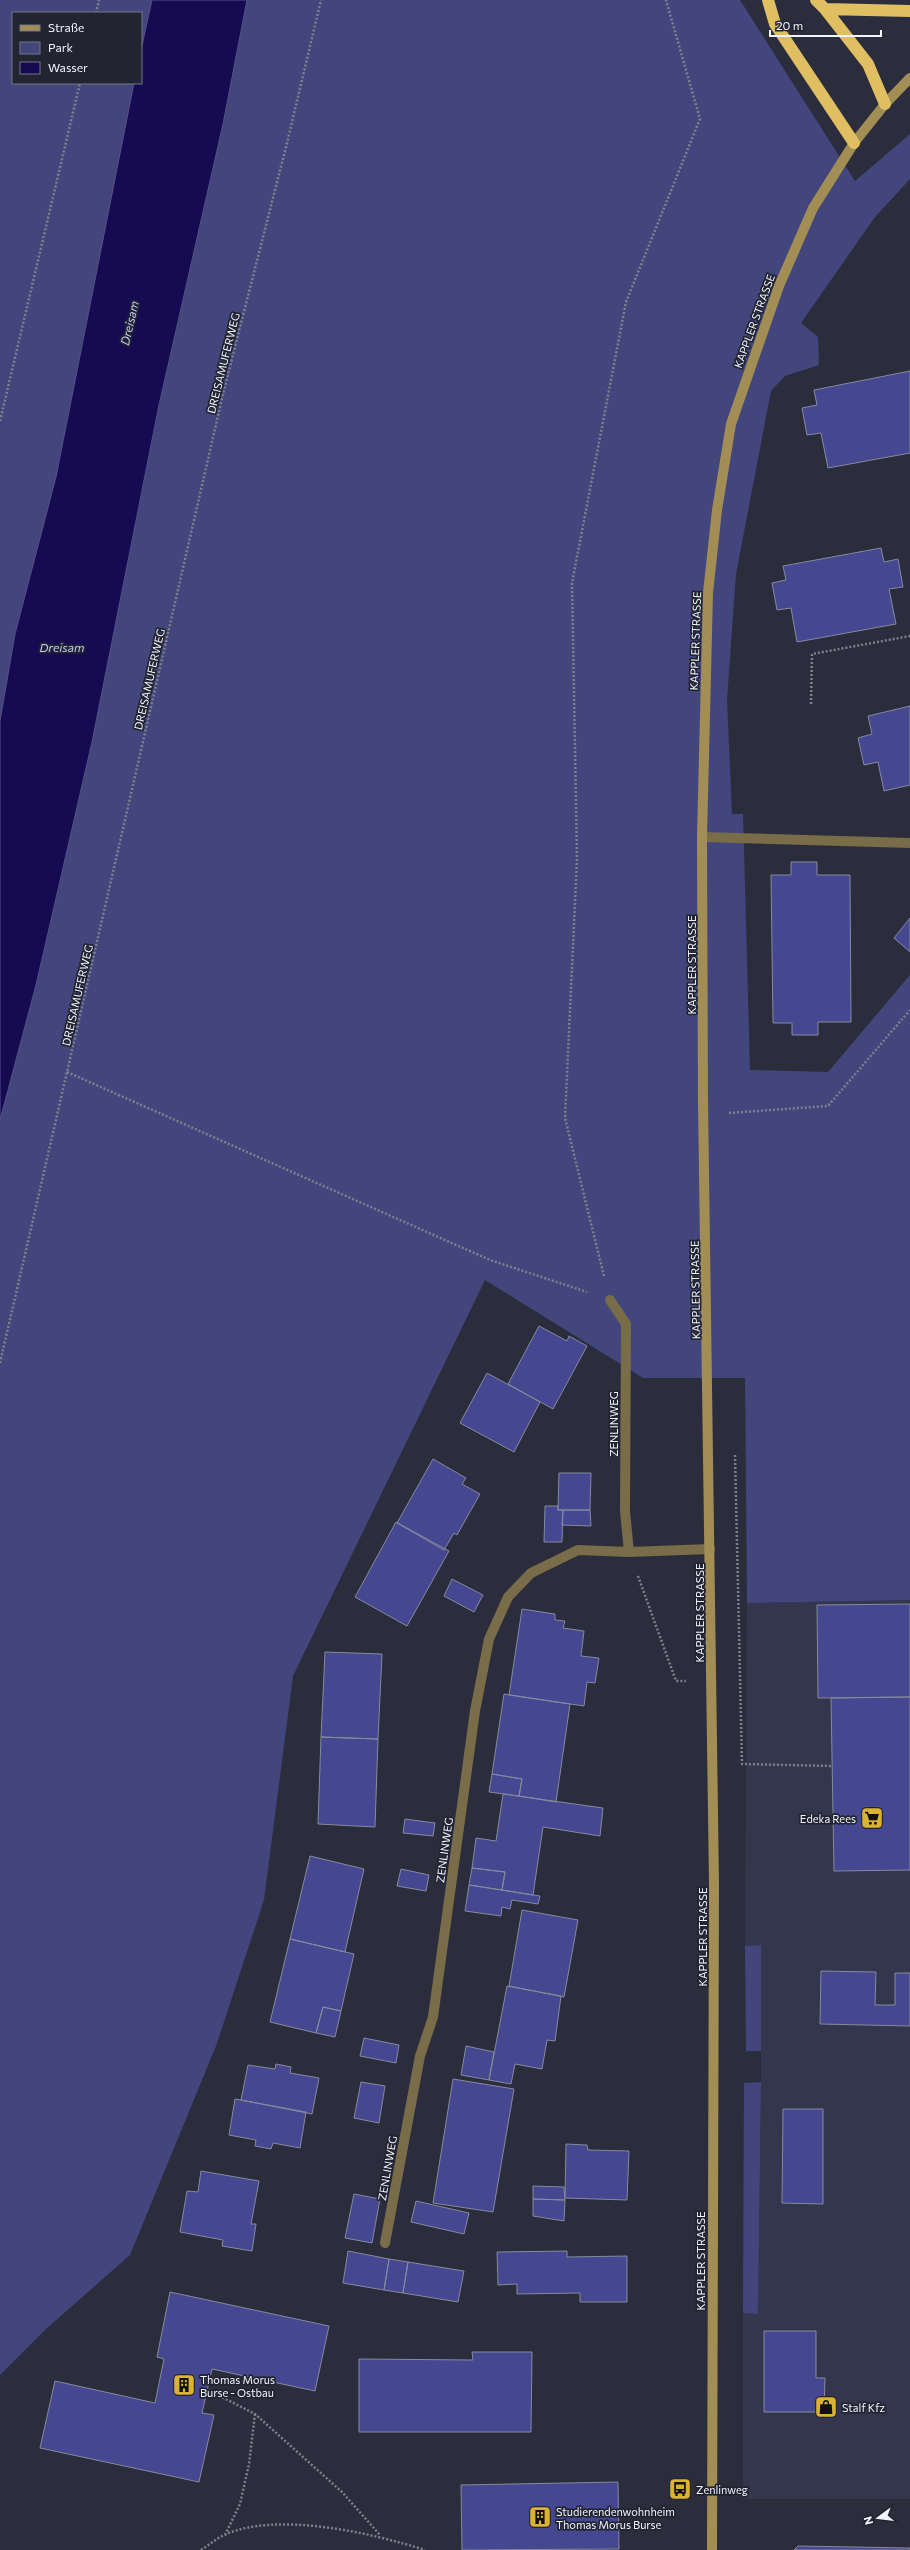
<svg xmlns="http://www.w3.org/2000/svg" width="910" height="2550" font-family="Commissioner,sans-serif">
	<rect width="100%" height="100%" fill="#2b2d3d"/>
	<!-- built -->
	<path fill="#33364c" d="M910 1600V2499H743V2313H758L761 2082V1945L745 1946 747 1603Z"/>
	<!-- green -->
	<path fill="#42467c" d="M0 0H152L141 50V13H13V83H134L56 477 15 634 0 721Z
		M247 0H740L855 181 910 134V179L875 217 801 323 818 337 819 365 785 376 771 391 736 574 727 700 732 814H743L750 1070 828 1072 910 975V1600L747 1603 745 1378H643L485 1280 293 1676 264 1900 216 2046 130 2255 46 2329 0 2375V1120L36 985 92 742 159 405 223 124Z
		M761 1945V2051H746L745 1946Z
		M761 2082 758 2314 743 2313 744 2083Z"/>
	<!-- water -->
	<path fill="#160b52" stroke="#585186" d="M152 0H247L223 124 159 405 92 742 36 985 0 1120V721L15 634 56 477 134 83H141V50Z"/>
	<!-- building -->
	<path fill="#454891" stroke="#878a9c" d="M910 371V453L828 468 821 433 807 435 802 408 817 405 814 390Z
		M881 548 884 562 898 559 903 587 889 589 896 624 797 642 791 608 777 610 772 583 786 580 783 566Z
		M910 706V785L884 791 878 762 864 765 858 738 872 734 868 716Z
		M791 862H817V875H850L851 1022H818V1035H792V1023H773L771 875H791Z
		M910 918V952L894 938Z
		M539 1326 567 1341 569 1336 587 1346 553 1409 508 1384Z
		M487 1373 540 1402 514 1452 460 1423Z
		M433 1459 466 1478 462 1484 480 1494 457 1535 454 1533 444 1550 397 1523Z
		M559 1473H591L590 1510H558Z
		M545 1506H558V1510H563L562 1542H544Z
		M563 1510H590L591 1526 562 1525Z
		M396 1522 449 1551 407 1626 355 1597Z
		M452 1579 483 1595 474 1612 444 1596Z
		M910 1604V1697L818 1698 817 1605Z
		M522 1609 555 1614V1620L565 1621 563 1628 584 1631 581 1656 599 1658 595 1683 587 1682 584 1706 509 1695Z
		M325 1652 382 1654 378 1739 321 1737Z
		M504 1694 570 1704 556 1802 519 1796 522 1779 492 1774Z
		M910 1697V1870L834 1871 831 1698Z
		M321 1737 378 1739 375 1827 318 1824Z
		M492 1774 522 1779 519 1796 489 1792Z
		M503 1794 603 1808 600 1836 543 1827 533 1895 502 1890 505 1872 472 1868 476 1838 496 1841Z
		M405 1819 435 1823 433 1836 403 1833Z
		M310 1856 364 1869 345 1952 290 1939Z
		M472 1868 505 1872 502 1890 469 1885Z
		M401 1869 429 1875 426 1891 397 1886Z
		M469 1885 540 1896 538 1904 512 1900 510 1909 502 1907 501 1916 465 1911Z
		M522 1910 578 1920 564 1997 509 1986Z
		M290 1939 354 1954 341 2011 323 2007 316 2033 270 2022Z
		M821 1971 876 1972 875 2005H895V1973H910V2026L820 2024Z
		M507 1986 561 1996 555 2041 547 2040 542 2069 515 2064 511 2084 489 2080Z
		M323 2007 341 2011 335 2037 316 2033Z
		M364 2038 399 2045 396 2063 360 2056Z
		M466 2046 494 2052 489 2080 461 2075Z
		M276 2064 291 2067 290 2073 319 2078 312 2114 241 2100 248 2065 275 2069Z
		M453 2079 514 2089 493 2212 433 2203Z
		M361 2082 385 2086 379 2123 354 2118Z
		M235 2099 306 2112 300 2148 273 2143 271 2149 255 2146 256 2140 229 2135Z
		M783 2109H823V2204L782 2203Z
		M566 2144 587 2145 588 2150 629 2151 627 2200 565 2198Z
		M201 2171 259 2181 251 2224H256L252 2251 222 2246 223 2240 180 2232 187 2191 198 2192Z
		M533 2186 564 2187 565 2200 533 2199Z
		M354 2194 380 2199 372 2243 345 2238Z
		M533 2199 565 2200 564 2221 533 2216Z
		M416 2201 469 2213 464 2234 411 2222Z
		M348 2251 389 2259 384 2290 343 2283Z
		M567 2251V2257L627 2256V2302H580V2293L517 2294V2284L498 2285 497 2252Z
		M389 2259 408 2262 403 2293 384 2290Z
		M408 2262 464 2271 458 2302 403 2293Z
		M170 2292 329 2326 315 2391 212 2369 202 2413 214 2415 199 2482 40 2448 55 2381 155 2403 164 2359 157 2357Z
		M764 2331H816V2378H825L824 2412H764Z
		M472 2352H532L531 2432H359V2359L473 2360Z
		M618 2482 619 2549 462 2550 461 2485Z
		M798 2546 910 2548V2550H794Z"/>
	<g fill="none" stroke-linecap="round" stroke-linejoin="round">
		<!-- path -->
		<path stroke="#7e808d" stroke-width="2.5" stroke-dasharray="2 2" stroke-linecap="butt" d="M96 13 99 0
			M0 421 80 83
			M811 704 812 654 910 636
			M67 1072 490 1260 587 1292
			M729 1113 828 1106 910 1010
			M604 1276 565 1118 577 859 572 583 626 302 700 119 666 0
			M0 1363 223 394 287 143 321 0
			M735 1455 742 1764 833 1766
			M638 1576 676 1681H686
			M208 2390 255 2414 342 2492 380 2535
			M225 2535 240 2504 249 2464 255 2414
			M201 2550C209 2545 216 2539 224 2535 277 2511 372 2533 425 2550"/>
		<!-- lane -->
		<path stroke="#786c49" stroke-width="10" d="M702 837 910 843"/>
		<!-- street -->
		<path stroke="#786c49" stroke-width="10" d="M610 1300 626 1324 625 1511 629 1552
			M385 2243 420 2056 433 2017 475 1711 489 1639 508 1597 531 1573 578 1550 629 1552 710 1549"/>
		<!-- secondary -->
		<path stroke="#a28e54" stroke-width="10" d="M712 2550 714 1885 703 1101 702 837 708 593 717 510 731 424 779 286 813 208 854 143 885 104 910 78"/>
		<!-- highway -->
		<path stroke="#dfbf62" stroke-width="12" d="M768 0 775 24 854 143
			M816 0 825 9 868 64 885 104
			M825 9 910 11"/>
	</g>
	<!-- icons -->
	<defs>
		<g id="supermarket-square" transform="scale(1.15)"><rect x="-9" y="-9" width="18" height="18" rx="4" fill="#dab333" stroke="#222432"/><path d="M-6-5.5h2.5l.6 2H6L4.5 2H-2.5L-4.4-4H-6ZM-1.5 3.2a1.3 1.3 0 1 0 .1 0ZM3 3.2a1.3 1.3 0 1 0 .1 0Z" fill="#111"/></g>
		<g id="building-square" transform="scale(1.15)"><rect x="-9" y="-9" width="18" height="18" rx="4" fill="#dab333" stroke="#222432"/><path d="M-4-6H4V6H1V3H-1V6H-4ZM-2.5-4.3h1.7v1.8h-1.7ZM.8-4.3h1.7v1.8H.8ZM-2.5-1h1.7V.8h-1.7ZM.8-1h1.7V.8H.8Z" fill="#111"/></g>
		<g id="shop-square" transform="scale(1.15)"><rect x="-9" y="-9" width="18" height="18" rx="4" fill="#dab333" stroke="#222432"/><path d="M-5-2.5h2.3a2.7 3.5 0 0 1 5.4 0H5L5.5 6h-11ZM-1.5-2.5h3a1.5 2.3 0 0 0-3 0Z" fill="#111"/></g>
		<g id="bus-square" transform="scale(1.15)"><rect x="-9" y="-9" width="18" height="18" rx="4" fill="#dab333" stroke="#222432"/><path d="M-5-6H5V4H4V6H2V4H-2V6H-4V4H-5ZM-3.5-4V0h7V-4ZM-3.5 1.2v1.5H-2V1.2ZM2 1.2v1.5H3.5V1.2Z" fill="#111"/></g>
	</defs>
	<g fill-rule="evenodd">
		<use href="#supermarket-square" x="872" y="1818"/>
		<use href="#building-square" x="184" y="2385"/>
		<use href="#shop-square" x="826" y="2407"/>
		<use href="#bus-square" x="680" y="2489"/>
		<use href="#building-square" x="540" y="2517"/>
	</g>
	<g text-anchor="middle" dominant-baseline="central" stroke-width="3.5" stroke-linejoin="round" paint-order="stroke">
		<!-- street labels -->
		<g font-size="11" fill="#f2f4fe" stroke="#222432">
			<text transform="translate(754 321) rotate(-70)">KAPPLER STRASSE</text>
			<text transform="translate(223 363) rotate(-76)">DREISAMUFERWEG</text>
			<text transform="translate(695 641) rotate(-88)">KAPPLER STRASSE</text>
			<text transform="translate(149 679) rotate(-77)">DREISAMUFERWEG</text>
			<text transform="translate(691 965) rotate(-90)">KAPPLER STRASSE</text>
			<text transform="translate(77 995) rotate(-77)">DREISAMUFERWEG</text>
			<text transform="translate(695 1290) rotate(-91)">KAPPLER STRASSE</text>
			<text transform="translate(613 1424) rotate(-90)">ZENLINWEG</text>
			<text transform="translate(699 1613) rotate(-90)">KAPPLER STRASSE</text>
			<text transform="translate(444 1850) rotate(-82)">ZENLINWEG</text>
			<text transform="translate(702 1937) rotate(-90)">KAPPLER STRASSE</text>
			<text transform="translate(387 2168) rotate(-80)">ZENLINWEG</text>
			<text transform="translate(700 2261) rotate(-90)">KAPPLER STRASSE</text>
		</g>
		<!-- poi labels -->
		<g font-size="11" fill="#f2f4fe" stroke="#222432" text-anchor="start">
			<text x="856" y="1818" text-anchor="end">Edeka Rees</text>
			<text x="200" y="2379">Thomas Morus<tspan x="200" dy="13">Burse - Ostbau</tspan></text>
			<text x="842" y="2407">Stalf Kfz</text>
			<text x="696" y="2489">Zenlinweg</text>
			<text x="556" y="2511">Studierendenwohnheim<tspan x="556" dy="13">Thomas Morus Burse</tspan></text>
		</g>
		<!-- water labels -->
		<g font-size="12" font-style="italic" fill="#c1c7f2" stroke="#222432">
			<text transform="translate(129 323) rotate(-77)">Dreisam</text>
			<text x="62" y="647">Dreisam</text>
		</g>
	</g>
	<!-- legend -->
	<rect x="12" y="12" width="130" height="72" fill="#222432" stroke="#757784"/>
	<rect x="20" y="25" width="20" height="6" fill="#a28e54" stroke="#757784"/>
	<text x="48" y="32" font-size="12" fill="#f2f4fe">Straße</text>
	<rect x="20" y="42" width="20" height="12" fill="#42467c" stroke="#757784"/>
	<text x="48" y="52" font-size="12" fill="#f2f4fe">Park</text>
	<rect x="20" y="62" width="20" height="12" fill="#160b52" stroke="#757784"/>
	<text x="48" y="72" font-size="12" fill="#f2f4fe">Wasser</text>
	<!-- north arrow -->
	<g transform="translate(878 2518) rotate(255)" stroke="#222432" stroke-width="3" paint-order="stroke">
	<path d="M0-3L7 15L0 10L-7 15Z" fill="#f2f4fe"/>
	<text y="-6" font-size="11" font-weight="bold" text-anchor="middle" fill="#f2f4fe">N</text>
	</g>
	<!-- scale -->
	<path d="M770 30v6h111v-6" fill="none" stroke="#f2f4fe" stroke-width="2"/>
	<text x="776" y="30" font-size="12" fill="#f2f4fe" stroke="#222432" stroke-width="3" paint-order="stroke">20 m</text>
</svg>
